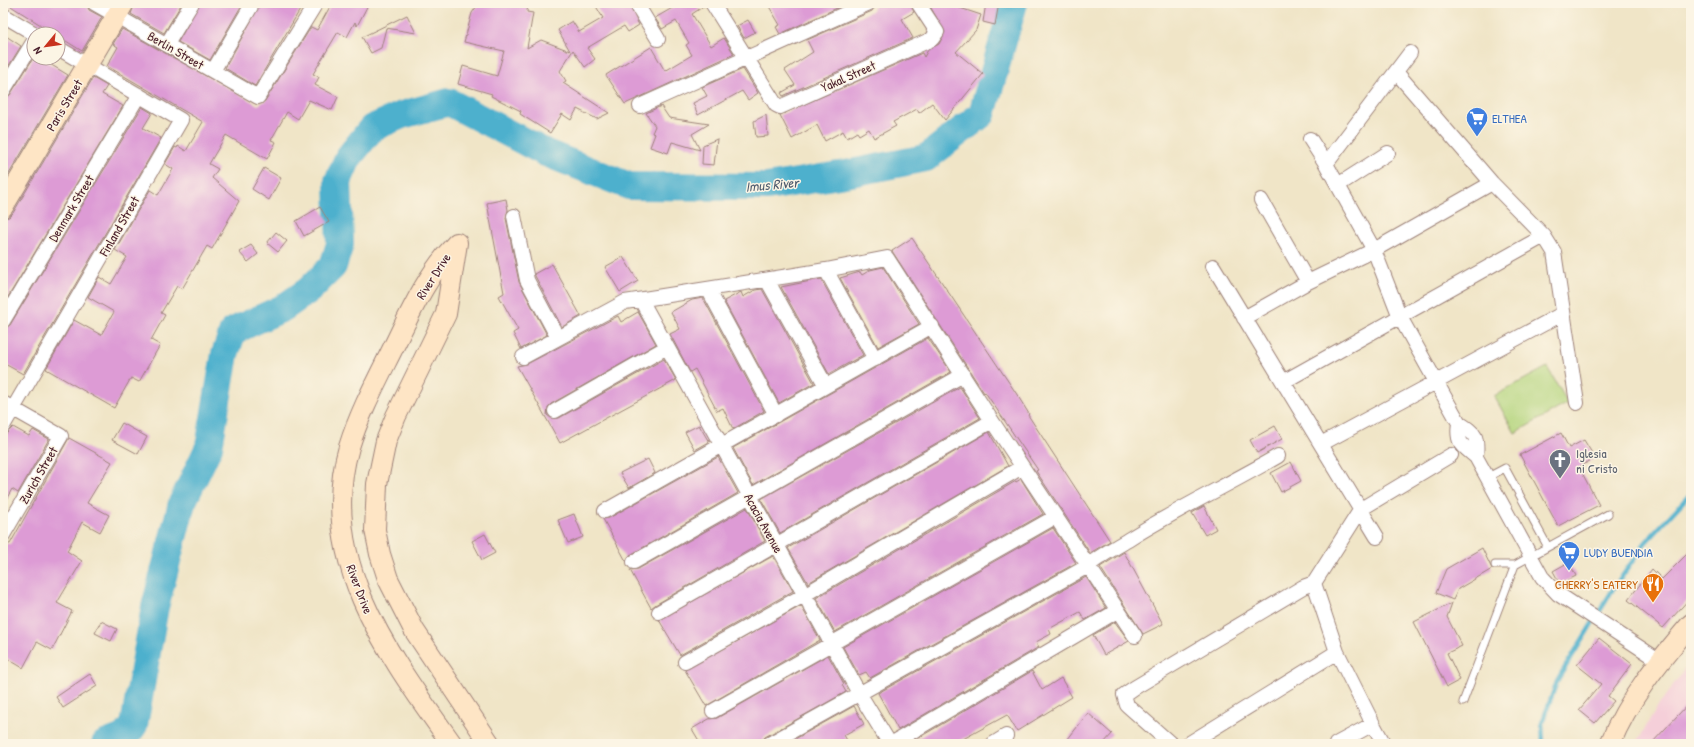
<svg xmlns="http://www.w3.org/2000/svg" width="1694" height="747" font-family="'Patrick Hand',sans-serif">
	<rect width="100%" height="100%" fill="#fcf5e5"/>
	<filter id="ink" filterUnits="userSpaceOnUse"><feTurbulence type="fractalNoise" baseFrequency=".025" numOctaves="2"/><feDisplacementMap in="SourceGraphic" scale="8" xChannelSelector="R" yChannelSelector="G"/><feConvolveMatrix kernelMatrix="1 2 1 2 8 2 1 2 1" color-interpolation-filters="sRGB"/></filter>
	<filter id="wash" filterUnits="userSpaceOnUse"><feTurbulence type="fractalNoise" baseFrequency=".012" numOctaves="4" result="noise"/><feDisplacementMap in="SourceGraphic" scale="16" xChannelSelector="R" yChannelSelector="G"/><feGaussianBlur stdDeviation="0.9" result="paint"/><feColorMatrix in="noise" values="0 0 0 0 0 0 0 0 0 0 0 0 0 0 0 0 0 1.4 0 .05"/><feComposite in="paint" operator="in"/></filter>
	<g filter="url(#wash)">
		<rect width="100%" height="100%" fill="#f0e5c7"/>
		<!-- built -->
		<path fill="#f5cfd9" d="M1691 660V744H1636L1658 706Z"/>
		<!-- green -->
		<path fill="#b3d47c" stroke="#7e7a54" d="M1547 367 1568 403 1515 433 1494 396Z"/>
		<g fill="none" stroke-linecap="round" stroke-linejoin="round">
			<!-- stream -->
			<path stroke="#4eb0cd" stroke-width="4.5" d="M1543 744 1542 723 1558 679 1612 591 1645 543 1691 493"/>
			<!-- river -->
			<path stroke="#4eb0cd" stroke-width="28" d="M105 744 126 736 134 725 155 607 182 503 209 447 225 354 233 331 283 308 309 290 333 266 340 244 338 181 348 158 372 128 402 115 449 102 546 153 629 186 767 187 851 173 926 158 982 114 1014 3"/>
		</g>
		<g id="blocks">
			<!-- building -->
			<path fill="#dd9bd5" d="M6 3H86L89 10 102 17 82 51 58 36V34H55Z
				M135 3H182L164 33 131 14Z
				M200 3H243L210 60 178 42Z
				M261 3H304L255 86 225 68Z
				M332 3H369L357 26 355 22 347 37 338 32 313 74 319 77 315 85 338 97 332 110 309 100 298 119 287 112 271 140 276 142 267 159 226 135 209 164 218 169 212 178 239 201 212 249 207 246 182 289 177 286 161 313 165 315 151 340 160 345 139 382 131 378 114 408 46 369 74 320 101 335 114 312 88 297 99 277 111 284 127 257 115 250 150 190 158 195 173 169 165 164 175 147 177 148 178 146 186 151 203 122 107 66 118 47 113 44 122 29 258 105 265 101 311 27 317 30Z
				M479 3H528L527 12 533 13 527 48 541 40 570 51 558 30 572 21 579 32 603 18 594 3H628L639 25 628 32 624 26 587 48 595 59 585 67 573 50 560 71 566 81 563 83 609 113 597 119 577 109 571 120 562 114 550 133 520 114 521 111 491 96 492 94 458 84 463 66 497 76 504 51 464 42 472 13Z
				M681 3H704V6L692 14 704 34 711 46 724 38 734 54 625 104 606 75 651 47 665 71 692 55 686 45 689 43 676 21 662 29 655 18Z
				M767 3H848L780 34 776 27 780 25Z
				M877 3H910L914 12 902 19 913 38 783 96 781 93 795 85 785 70 813 52 807 40 872 11Z
				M928 3H945L981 15 976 30 956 52 983 74 945 120 932 103 919 113 917 109 893 122 896 126 874 138 869 129 859 135 857 132 847 138 843 131 825 141 817 125 792 139 780 115 922 53 924 57 928 50 939 44 945 32Z
				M986 3H999L995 25 983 22Z
				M407 15 416 33 386 28 381 48 371 53 362 37Z
				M748 20 755 32 744 38 737 26Z
				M3 34 21 46 3 75Z
				M34 57 40 58 68 75 3 184V99L10 95Z
				M743 69 758 93 748 100 742 91 698 115 693 103 707 96 702 87Z
				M93 78 107 86 102 94 123 106 8 297 3 294V218L9 217 13 213Z
				M661 106 669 118 709 124 692 134 700 150 672 142 668 153 650 147 655 134 652 133 655 126 646 113Z
				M142 107 152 113 143 128 161 138 23 374 3 363V329L10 325Z
				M766 115 768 136 756 137 754 121Z
				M717 139 714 165 702 164 703 145Z
				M264 168 281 178 269 200 252 189Z
				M506 199 508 210 506 218 519 282 547 335 521 349 513 333 518 330 499 296 504 293 487 203Z
				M320 207 329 222 304 236 296 221Z
				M276 232 287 241 278 252 267 243Z
				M912 238 1016 393 1029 414 1028 415 1110 541 1090 553 1036 471 1038 470 985 392 984 393 892 251Z
				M251 245 258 254 248 262 239 252Z
				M623 257 638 281 620 292 605 267Z
				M552 264 581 316 562 327 534 274Z
				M883 267 919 324 878 347 840 278 860 272 862 275 870 270Z
				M821 279 863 355 829 374 781 287Z
				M762 289 814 383 779 403 724 301 741 292 743 297 755 290Z
				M703 298 764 411 733 429 723 408 717 411 695 369 690 372 670 334 680 329 671 312 692 300Z
				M638 312 656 344 551 404 548 407 547 415 551 418H559L664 359 676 380 560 443 517 366 527 364 618 316 621 322Z
				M928 338 951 372 753 485 733 448Z
				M960 387 980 418 780 533 761 499Z
				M122 423 147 437 138 454 112 440Z
				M699 425 709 442 695 450 685 432Z
				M1275 426 1282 439 1257 453 1250 440Z
				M13 427 29 436 33 430 49 439 18 493 12 489 3 505V437Z
				M989 432 1008 466 808 583 788 548Z
				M1561 433 1569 448 1584 440 1595 458 1579 467 1599 505 1558 526 1520 455Z
				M69 438 112 462 87 503 109 515 100 532 82 522 67 551 82 561 57 603 72 611 52 650 37 642 23 668 3 656V543L10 544Z
				M718 457 738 493 630 555 626 561 603 519 609 518Z
				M648 459 655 473 629 488 620 473Z
				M1291 462 1301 481 1281 492 1271 473Z
				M1021 479 1043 514 835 632 816 598 1016 481V482Z
				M1204 506 1216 529 1205 535 1192 513Z
				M747 508 765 541 655 605 651 608 630 570 638 569Z
				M574 514 583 537 568 543 558 520Z
				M1053 528 1076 563 870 678 866 672 859 675 843 647Z
				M485 534 495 553 482 560 472 541Z
				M1482 548 1492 569 1458 589 1453 600 1436 593 1446 569Z
				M1691 550V597L1663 628 1628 600 1652 569 1662 579Z
				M1124 552 1163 624 1143 634 1100 567Z
				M773 556 793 591 680 655 659 620Z
				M1569 562 1576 576 1560 584 1553 571Z
				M1086 577 1106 608 1085 620 1080 612 1049 629 1051 634 1036 642 1039 647 898 730 878 693Z
				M1452 603 1447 617 1462 646 1447 653 1460 680 1447 687 1414 622Z
				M801 606 820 640 706 706 685 670Z
				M101 621 117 629 111 641 95 633Z
				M1115 622 1129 641 1104 655 1093 635Z
				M1599 638 1632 664 1608 696 1614 701 1595 723 1579 710 1601 684 1577 665Z
				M828 655 844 684 842 685 846 692 765 737 761 744H701L692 729 709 719 717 718Z
				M1032 671 1042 690 1061 678 1072 697 1017 731 1007 715 954 744H908Z
				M90 674 97 686 63 708 56 697Z
				M1691 701V744H1651Z
				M854 706 864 724 844 735 849 744H786Z
				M1088 713 1112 734 1103 744H1064Z"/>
		</g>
	</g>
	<g filter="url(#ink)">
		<use href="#blocks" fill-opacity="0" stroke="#9d8279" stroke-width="1"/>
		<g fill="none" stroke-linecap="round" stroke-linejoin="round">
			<!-- lane casing -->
			<g stroke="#9d8279" stroke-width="9">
				<path id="lane" d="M1488 477 1505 468 1548 547
					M1495 565H1515L1608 514
					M1463 702 1515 565"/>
			</g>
			<!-- street casing -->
			<g stroke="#9d8279" stroke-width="16">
				<path id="street" d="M94 3 258 97 316 3
					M636 3 658 39
					M712 3 776 105 780 107 932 39 937 32 918 3
					M3 15 35 34
					M167 44 192 3
					M213 71 253 3
					M1396 72 1492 183 1544 236 1554 252 1577 403
					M3 91 34 41
					M640 106 869 3
					M1310 139 1326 164 1374 250 1400 317 1459 423C1476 434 1478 436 1476 457
					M1326 164 1410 53
					M1338 185 1388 153
					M1261 200 1308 282
					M514 216 527 280 558 338
					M1213 266 1377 537
					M826 270 875 359
					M767 280 826 386
					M708 289 776 415
					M641 300 859 693 890 744
					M1244 318 1308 282 1374 250 1492 183
					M3 321 139 95
					M523 357 625 302 826 270 887 258 992 421 1135 636
					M1283 382 1544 236
					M3 403 61 436 3 535
					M555 411 667 347
					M1459 423C1456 443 1462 445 1476 457L1542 577 1558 594 1660 661
					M3 426 181 120 58 48
					M1321 444 1562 314
					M605 511 932 326
					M634 562 963 375
					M1314 583 1337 652
					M659 612 992 421
					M685 662 804 595 1022 467
					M713 711 1055 517
					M769 744 1088 566C1100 555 1117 547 1131 538 1179 508 1230 484 1278 456
					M891 744 1117 611
					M993 744 1006 736
					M1171 744 1127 705 1124 695 1134 688 1303 587 1314 583 1361 509 1451 455
					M1188 744 1337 652 1373 724
					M1336 744 1373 724 1384 744"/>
			</g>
			<!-- secondary casing -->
			<g stroke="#9d8279" stroke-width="22">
				<path id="secondary" d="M3 207 124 3
					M457 243 446 314 396 416 386 441 377 484 375 530 380 554 388 579 414 630 490 744
					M452 744C391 658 316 560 349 447 359 415 374 386 389 356 409 316 426 275 457 243
					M1610 744C1628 699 1660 660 1691 624"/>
			</g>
			<!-- lane -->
			<use href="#lane" stroke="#fff" stroke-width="7"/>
			<!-- street -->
			<use href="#street" stroke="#fff" stroke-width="14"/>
			<!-- secondary -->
			<use href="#secondary" stroke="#fee5c5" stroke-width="20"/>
		</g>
	</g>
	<!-- icons -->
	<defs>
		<g id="supermarket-pin" transform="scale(1.15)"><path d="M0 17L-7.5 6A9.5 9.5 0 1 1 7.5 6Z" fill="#3f7fe0" stroke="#fcf5e5"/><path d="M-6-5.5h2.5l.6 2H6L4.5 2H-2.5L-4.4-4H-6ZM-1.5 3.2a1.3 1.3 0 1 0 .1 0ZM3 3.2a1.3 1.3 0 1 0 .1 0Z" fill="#fff"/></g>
		<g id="church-pin" transform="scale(1.15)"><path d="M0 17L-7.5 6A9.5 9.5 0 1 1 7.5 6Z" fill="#6b7280" stroke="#fcf5e5"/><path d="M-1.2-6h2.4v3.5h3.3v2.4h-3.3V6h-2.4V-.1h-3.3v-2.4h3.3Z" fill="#fff"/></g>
		<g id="restaurant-pin" transform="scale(1.15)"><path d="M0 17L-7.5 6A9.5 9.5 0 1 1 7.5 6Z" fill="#e8710a" stroke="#fcf5e5"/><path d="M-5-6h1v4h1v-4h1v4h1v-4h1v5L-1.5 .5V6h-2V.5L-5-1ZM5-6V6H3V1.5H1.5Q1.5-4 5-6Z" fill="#fff"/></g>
	</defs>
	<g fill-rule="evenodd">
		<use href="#supermarket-pin" x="1477" y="118"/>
		<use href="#church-pin" x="1560" y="460"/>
		<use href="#supermarket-pin" x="1569" y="552"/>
		<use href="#restaurant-pin" x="1653" y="584"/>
	</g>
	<g text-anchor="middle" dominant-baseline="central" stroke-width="3" stroke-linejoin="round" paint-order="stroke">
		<!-- street labels -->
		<g font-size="13" fill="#4a1f2b" stroke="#fcf5e5">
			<text transform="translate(176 50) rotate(30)">Berlin Street</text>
			<text transform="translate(848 76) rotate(-24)">Yakal Street</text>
			<text transform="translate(64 105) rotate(-59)">Paris Street</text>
			<text transform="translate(71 208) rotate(-59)">Denmark Street</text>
			<text transform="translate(119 226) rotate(-60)">Finland Street</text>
			<text transform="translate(433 276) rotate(-57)">River Drive</text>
			<text transform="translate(38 475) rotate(-60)">Zurich Street</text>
			<text transform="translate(764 523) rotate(61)">Acacia Avenue</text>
			<text transform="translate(360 589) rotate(69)">River Drive</text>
		</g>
		<!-- shop labels -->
		<g font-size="13" fill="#366cbe" stroke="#fcf5e5" text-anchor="start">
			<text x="1492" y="118">ELTHEA</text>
			<text x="1584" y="552">LUDY BUENDIA</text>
		</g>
		<!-- worship labels -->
		<g font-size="13" fill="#5b616d" stroke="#fcf5e5" text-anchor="start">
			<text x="1576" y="453">Iglesia<tspan x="1576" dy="15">ni Cristo</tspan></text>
		</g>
		<!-- food labels -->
		<g font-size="13" fill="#c56008" stroke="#fcf5e5" text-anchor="end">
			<text x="1638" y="584">CHERRY'S EATERY</text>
		</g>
		<!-- water labels -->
		<g font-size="14" font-style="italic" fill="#4c596c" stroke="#fcf5e5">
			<text transform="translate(772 184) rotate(-5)">Imus River</text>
		</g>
	</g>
	<!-- margin -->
	<rect width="1694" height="747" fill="none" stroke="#fcf5e5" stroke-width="16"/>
	<!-- north arrow -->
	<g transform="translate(46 46) rotate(241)"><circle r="19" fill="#fcf5e5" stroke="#b59f9b"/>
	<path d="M0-3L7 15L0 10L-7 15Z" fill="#c8321e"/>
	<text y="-6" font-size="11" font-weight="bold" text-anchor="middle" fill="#4a1f2b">N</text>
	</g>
</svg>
